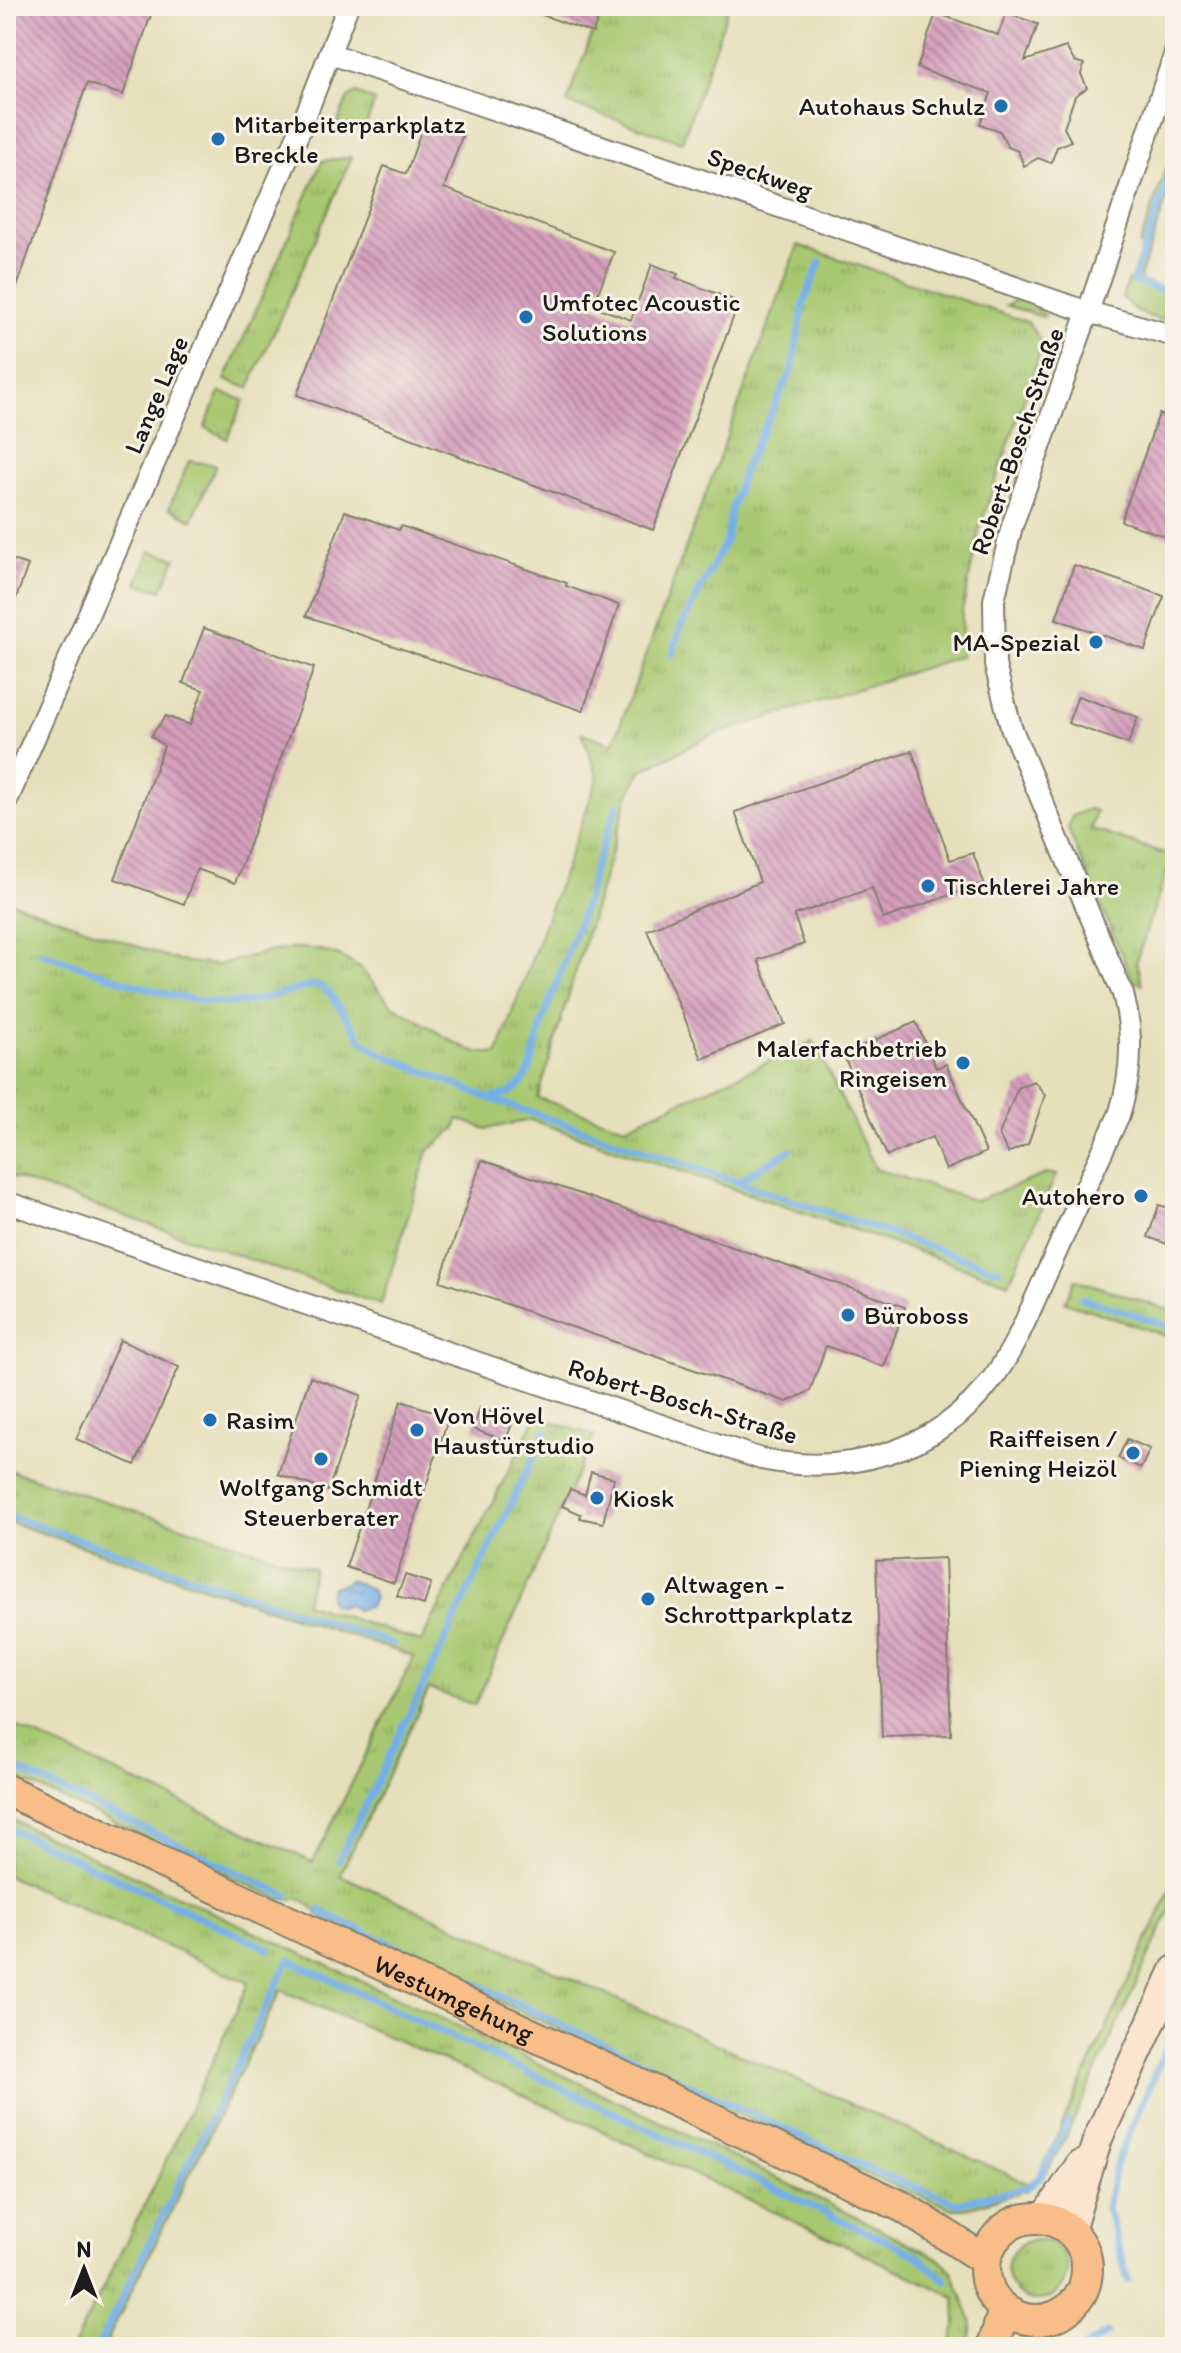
<svg xmlns="http://www.w3.org/2000/svg" width="1181" height="2353" font-family="Itim,sans-serif">
	<defs>
		<pattern id="grass-tufts" width="24" height="20" patternUnits="userSpaceOnUse" patternTransform="scale(2)"><rect width="24" height="20" fill="#a7c76f"/><path d="M3 7l-1-3M5 7V3M7 7l1-3M15 17l-1-3M17 17v-4M19 17l1-3" fill="none" stroke="#8faa60"/></pattern>
		<pattern id="water-ripples" width="26" height="14" patternUnits="userSpaceOnUse" patternTransform="scale(2)"><rect width="26" height="14" fill="#74afe5"/><path d="M2 4q2-2 4 0t4 0M15 11q2-2 4 0t4 0" fill="none" stroke="#5e8eb9"/></pattern>
		<pattern id="building-back-hatch" width="6" height="6" patternUnits="userSpaceOnUse" patternTransform="scale(2)"><rect width="6" height="6" fill="#d49ebb"/><path d="M-1 5l2 2M0 0l6 6M5-1l2 2" fill="none" stroke="#ab8097"/></pattern>
	</defs>
	<rect width="100%" height="100%" fill="#f7f3e8"/>
	<filter id="ink" filterUnits="userSpaceOnUse"><feTurbulence type="fractalNoise" baseFrequency=".0125" numOctaves="2"/><feDisplacementMap in="SourceGraphic" scale="16" xChannelSelector="R" yChannelSelector="G"/><feConvolveMatrix kernelMatrix="1 2 1 2 8 2 1 2 1" color-interpolation-filters="sRGB"/></filter>
	<filter id="wash" filterUnits="userSpaceOnUse"><feTurbulence type="fractalNoise" baseFrequency=".006" numOctaves="4" result="noise"/><feDisplacementMap in="SourceGraphic" scale="32" xChannelSelector="R" yChannelSelector="G"/><feGaussianBlur stdDeviation="1.8" result="paint"/><feColorMatrix in="noise" values="0 0 0 0 0 0 0 0 0 0 0 0 0 0 0 0 0 1.4 0 .05"/><feComposite in="paint" operator="in"/></filter>
	<g filter="url(#wash)">
		<rect width="100%" height="100%" fill="#e6dfbb"/>
		<!-- grass -->
		<path fill="url(#grass-tufts)" stroke="#627246" stroke-width="2" d="M602 6H729L682 142 567 103Z
			M356 93 375 101 364 130 336 126 348 98Z
			M352 157 249 388 225 380 322 161Z
			M1166 168 1175 171V174L1139 280 1175 293V300L1172 299 1166 317 1159 320 1135 311 1122 297 1128 280 1135 282 1146 249 1139 246Z
			M798 245 1028 322 1043 345 980 526 962 612 961 656 710 736 641 771 628 796 538 1098 625 1127 813 1041 876 1169 976 1201 1048 1173 1056 1175 1009 1283 531 1120 486 1129 458 1119 456 1128 428 1151 381 1305 6 1175V900L179 961 217 965 271 951 296 948 321 950 342 957 361 969 390 1003 457 1044 476 1052 497 1054 598 778 582 733 613 744Z
			M1018 299 1034 306 1045 315 1042 317 1006 305Z
			M220 392 244 400 227 439 205 427Z
			M189 461 216 465 192 520 169 508Z
			M150 551 176 558 162 590 137 584Z
			M1088 809 1096 811 1091 829 1172 856 1136 962 1142 984 1133 981 1068 829 1072 816Z
			M1075 1279 1175 1312V1339L1065 1302Z
			M536 1417 594 1435 475 1705 429 1689 340 1875 1034 2186 1175 1879V1899L1066 2137C1055 2157 1047 2176 1028 2190L963 2209H953L865 2174 318 1916C307 1897 299 1898 279 1899L6 1773V1722L313 1862 414 1657 6 1521V1469L314 1569 305 1603 421 1642Z
			M6 1817C319 1961 633 2104 940 2259L952 2271 971 2319 972 2326 968 2347H951L956 2323 955 2297 553 2108 281 1990 104 2347H73L157 2180 249 1983 6 1875Z
			M1007 2270a30 30 0 1 1 60 0a30 30 0 1 1-60 0Z"/>
		<!-- water -->
		<path fill="url(#water-ripples)" stroke="#486680" stroke-width="2" d="M349 1580 371 1589 374 1598 369 1607 356 1610 349 1605 338 1607 331 1603 329 1596 332 1587 344 1584Z"/>
		<g fill="none" stroke-linecap="round" stroke-linejoin="round">
			<!-- stream -->
			<path stroke="#74afe5" stroke-width="7" d="M1169 178 1133 281 1175 295
				M672 655 681 627 727 538 730 515 743 471 792 370 804 302 820 262
				M42 953C98 971 189 1010 247 1002 269 998 291 991 313 985L322 987 330 994 362 1040 378 1052 488 1098 999 1270
				M492 1098 510 1093 523 1082 531 1066 543 1020 589 894 593 871 618 805
				M737 1182 790 1150
				M1082 1298 1175 1328
				M6 1515 393 1644
				M6 1764 288 1896
				M6 1827 269 1949
				M339 1860 546 1431
				M318 1910 876 2172 957 2203 1028 2187 1040 2177 1068 2122
				M1128 2280 1107 2208 1117 2161 1175 2028
				M98 2347 289 1960 916 2255 946 2280
				M1085 2347 1107 2333"/>
		</g>
		<g id="blocks">
			<!-- building -->
			<path fill="url(#building-back-hatch)" d="M6 6H154L123 95 87 83 9 310 6 309Z
				M525 6H602L593 33 525 9Z
				M936 13 998 35 1006 13 1038 24 1025 61 1066 47 1074 61 1084 64 1081 74 1087 88 1075 96 1064 128 1071 141 1057 147 1051 163 1038 158 1024 166 1018 151 1008 147 1000 131 980 124 991 93 917 68Z
				M425 120 463 133 444 188 614 252 593 306 631 320 652 264 678 274 676 278 739 302 653 530 297 395 384 166 406 174Z
				M1159 414 1175 419V540L1121 521Z
				M345 511 399 530 401 526 567 583 566 586 619 605 583 711 306 616Z
				M6 558 28 565 9 618H6Z
				M1074 565 1164 596 1145 650 1056 619Z
				M204 628 314 668 235 883 197 869 184 904 115 879 164 746 151 736 166 716 190 725 203 690 183 683Z
				M1078 696 1138 717 1128 744 1068 723Z
				M912 751 950 860 973 853 984 883 883 919 872 888 794 915 804 944 758 960 785 1024 702 1059 647 930 760 882 735 812Z
				M916 1022 936 1068 946 1064 986 1152 946 1170 932 1137 887 1156 843 1054Z
				M1034 1081 1045 1095 1028 1144 1008 1153 999 1135 1018 1087Z
				M482 1160 905 1307 884 1367 826 1346 810 1391 787 1402 440 1281Z
				M1159 1205 1175 1210V1242L1168 1240 1167 1244 1148 1237Z
				M120 1340 179 1367 135 1465 76 1439Z
				M310 1377 361 1395 328 1491 278 1474Z
				M401 1401 449 1416 394 1583 346 1567Z
				M480 1408 513 1420 506 1441 473 1429Z
				M1127 1439 1150 1449 1141 1468 1118 1458Z
				M591 1472 614 1478 603 1523 580 1518 581 1514 562 1506 570 1489 585 1495Z
				M945 1558 951 1735 882 1737 876 1561Z
				M405 1575 431 1583 424 1605 397 1596Z"/>
		</g>
	</g>
	<g filter="url(#ink)">
		<use href="#blocks" fill-opacity="0" stroke="#817e6c" stroke-width="2"/>
		<g fill="none" stroke-linecap="round" stroke-linejoin="round">
			<!-- minor casing -->
			<g stroke="#817e6c" stroke-width="24">
				<path id="minor" d="M331 54 1088 312 1175 336
					M6 803 300 130 348 6
					M6 1202 761 1459C848 1477 939 1451 993 1378 1018 1344 1033 1302 1051 1264 1073 1214 1096 1165 1119 1115 1132 1075 1134 1035 1123 994L1011 727 995 665 994 600 1012 526 1088 312 1175 53"/>
			</g>
			<!-- secondary casing -->
			<g stroke="#817e6c" stroke-width="32">
				<path id="secondary" d="M1045 2218 1080 2165
					M1070 2230 1098 2138 1175 1970"/>
			</g>
			<!-- primary casing -->
			<g stroke="#817e6c" stroke-width="34">
				<g id="primary">
					<path id="s1" d="M6 1790 903 2207 985 2260"/>
					<circle cx="1036" cy="2269" r="51"/>
					<path d="M993 2347 1004 2309"/>
				</g>
			</g>
			<!-- minor -->
			<use href="#minor" stroke="#fff" stroke-width="20"/>
			<!-- secondary -->
			<use href="#secondary" stroke="#fce5cf" stroke-width="28"/>
			<!-- primary -->
			<use href="#primary" stroke="#f8bd88" stroke-width="30"/>
		</g>
	</g>
	<!-- markers -->
	<g fill="#1f6fb2" stroke="#f7f3e8" stroke-width="3">
		<circle cx="1001" cy="106" r="8"/>
		<circle cx="218" cy="139" r="8"/>
		<circle cx="526" cy="317" r="8"/>
		<circle cx="1096" cy="642" r="8"/>
		<circle cx="928" cy="886" r="8"/>
		<circle cx="963" cy="1063" r="8"/>
		<circle cx="1141" cy="1196" r="8"/>
		<circle cx="848" cy="1315" r="8"/>
		<circle cx="210" cy="1420" r="8"/>
		<circle cx="417" cy="1430" r="8"/>
		<circle cx="1133" cy="1453" r="8"/>
		<circle cx="321" cy="1459" r="8"/>
		<circle cx="597" cy="1498" r="8"/>
		<circle cx="648" cy="1599" r="8"/>
	</g>
	<g text-anchor="middle" dominant-baseline="central" stroke-width="6" stroke-linejoin="round" paint-order="stroke">
		<!-- poi labels -->
		<g font-size="26" fill="#1c1c1c" stroke="#f7f3e8" text-anchor="start">
			<text x="985" y="106" text-anchor="end">Autohaus Schulz</text>
			<text x="234" y="124">Mitarbeiterparkplatz<tspan x="234" dy="30">Breckle</tspan></text>
			<text x="542" y="302">Umfotec Acoustic<tspan x="542" dy="30">Solutions</tspan></text>
			<text x="1080" y="642" text-anchor="end">MA-Spezial</text>
			<text x="944" y="886">Tischlerei Jahre</text>
			<text x="947" y="1048" text-anchor="end">Malerfachbetrieb<tspan x="947" dy="30">Ringeisen</tspan></text>
			<text x="1125" y="1196" text-anchor="end">Autohero</text>
			<text x="864" y="1315">Büroboss</text>
			<text x="433" y="1415">Von Hövel<tspan x="433" dy="30">Haustürstudio</tspan></text>
			<text x="226" y="1420">Rasim</text>
			<text x="1117" y="1438" text-anchor="end">Raiffeisen /<tspan x="1117" dy="30">Piening Heizöl</tspan></text>
			<text x="321" y="1487" text-anchor="middle">Wolfgang Schmidt<tspan x="321" dy="30">Steuerberater</tspan></text>
			<text x="613" y="1498">Kiosk</text>
			<text x="664" y="1584">Altwagen -<tspan x="664" dy="30">Schrottparkplatz</tspan></text>
		</g>
		<!-- street labels -->
		<g font-size="26" fill="#1c1c1c" stroke="#f7f3e8">
			<text transform="translate(760 173) rotate(19)">Speckweg</text>
			<text transform="translate(156 395) rotate(-67)">Lange Lage</text>
			<text transform="translate(1017 441) rotate(-71)">Robert-Bosch-Straße</text>
			<text transform="translate(683 1401) rotate(17)">Robert-Bosch-Straße</text>
			<text stroke="none"><textPath href="#s1" startOffset="494">Westumgehung</textPath></text>
		</g>
	</g>
	<!-- margin -->
	<rect width="1181" height="2353" fill="none" stroke="#f7f3e8" stroke-width="32"/>
	<!-- north arrow -->
	<g transform="translate(84 2269)" stroke="#f7f3e8" stroke-width="6" paint-order="stroke">
	<path d="M0-6L14 30L0 20L-14 30Z" fill="#1c1c1c"/>
	<text y="-12" font-size="22" font-weight="bold" text-anchor="middle" fill="#1c1c1c">N</text>
	</g>
</svg>
